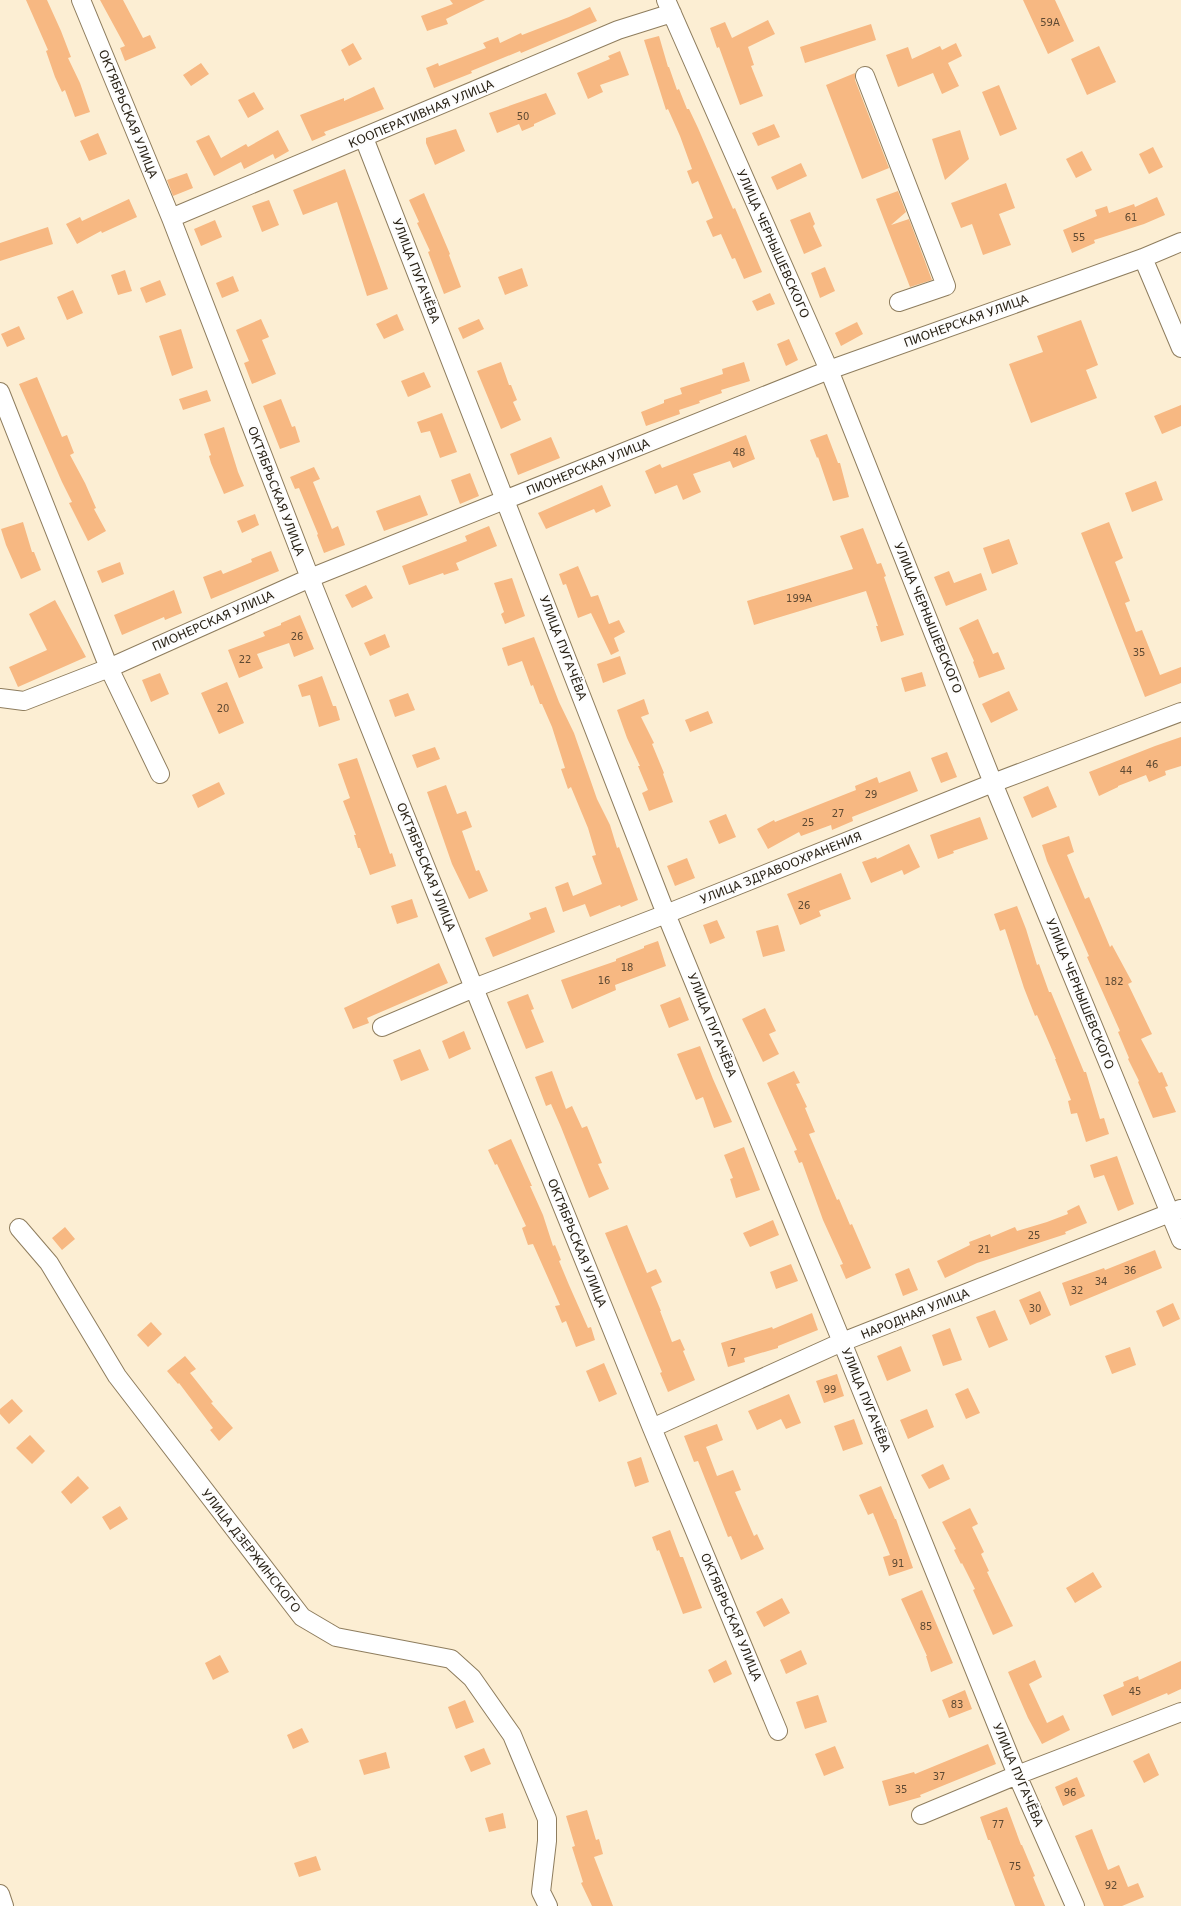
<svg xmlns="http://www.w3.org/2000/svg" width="1181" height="1906" font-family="'DejaVu Sans',sans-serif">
	<rect width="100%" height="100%" fill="#fceed3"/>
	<!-- building -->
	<path fill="#f7b882" d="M26 0H47L61 31 71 57 68 58 80 83 90 112 75 117 65 90 62 92 55 77 46 51 48 50Z
		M100 0H123L143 38 150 35 156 48 125 61 120 48 125 46Z
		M450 0H485L446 19 448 24 427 31 421 16 453 4Z
		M1023 0H1055L1074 41 1048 54Z
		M590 7 597 21 521 53 520 51 471 71 472 73 434 88 426 68 438 63 439 66 486 48 483 43 498 37 500 43 521 33 522 35 569 17Z
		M768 20 775 34 748 47 754 65 751 66 763 96 740 105 719 47 717 48 710 28 725 22 732 38Z
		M871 24 876 40 805 63 800 47Z
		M659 36 668 67H669L677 90 679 89 687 109H689L698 128 733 209 735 208 762 272 744 279 735 258 732 259 721 234 713 237 706 221 713 218 698 181 692 184 687 171 692 169 680 136 668 109 666 110 644 40Z
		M353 43 362 59 349 66 341 50Z
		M956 43 962 56 948 63 959 86 942 94 933 73 898 87 886 55 908 47 912 59 940 46 942 50Z
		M1099 46 1116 82 1087 95 1071 59Z
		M620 51 629 75 600 85 603 92 588 99 577 73 610 59 608 56Z
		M201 63 209 74 191 86 183 75Z
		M855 73V80L889 168 862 179 826 85Z
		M999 85 1017 129 1000 136 982 92Z
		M374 87 384 109 324 132 326 135 312 141 300 115 344 98V101Z
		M254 92 264 109 248 118 238 100Z
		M546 93 556 114 534 124V126L522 131 519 124 497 133 489 113Z
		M774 124 780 137 758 146 752 133Z
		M456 129 465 151 435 165 426 143V138Z
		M278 130 289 151 275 159 273 154 244 169 241 162 214 176 196 141 209 135 221 158 246 144 248 147Z
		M960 130 969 159 945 180 932 139Z
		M98 133 107 154 89 161 80 141Z
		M1153 147 1163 167 1149 174 1139 154Z
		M1082 151 1092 170 1076 178 1066 159Z
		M801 163 807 176 777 190 771 177Z
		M345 169 388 289 367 296 337 202 303 215 293 190Z
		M187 173 193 188 173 196 167 180Z
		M1006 183 1015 208 999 214 1011 245 983 255 972 224 961 228 951 203Z
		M898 191 906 212 891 225 909 219 932 280 910 287 876 199Z
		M424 193 450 254 449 255 461 287 444 294 428 252 430 251 417 223 419 222 409 200Z
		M1157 197 1165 215 1144 224 1094 240 1095 243 1072 253 1063 230 1097 216 1095 210 1107 206 1109 213 1134 204 1135 207Z
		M129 199 137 217 102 233 101 231 77 244 66 224 80 217 82 221Z
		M269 200 279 225 262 232 252 206Z
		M810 212 815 224 813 226 822 246 804 254 790 220Z
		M215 220 222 237 201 246 194 229Z
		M48 227 53 244 0 261V243Z
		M825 267 835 291 820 298 811 273Z
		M522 268 528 286 505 295 498 277Z
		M125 270 132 291 118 295 111 275Z
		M233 276 239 291 222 298 216 283Z
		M160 280 166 295 146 303 140 288Z
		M73 290 83 313 67 320 57 297Z
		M770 293 775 304 757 311 752 301Z
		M397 314 404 330 384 339 376 324Z
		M261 319 269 337 262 340 276 374 252 384 244 363 249 361 236 330Z
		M479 319 484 329 463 339 458 328Z
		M1081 320 1098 365 1086 370 1097 398 1031 423 1009 364 1043 352 1037 336Z
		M857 322 863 334 841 346 835 333Z
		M19 326 25 339 7 347 1 334Z
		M181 329 193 368 172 376 159 336Z
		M789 339 798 360 786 366 777 344Z
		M501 362 509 385H511L517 400 513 402 521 420 501 429 477 371Z
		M744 362 750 381 721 390 722 393 699 401 700 403 679 410 680 414 646 426 641 412 664 403V400L682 394 680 388 723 374 722 369Z
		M424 372 431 387 408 397 401 381Z
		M37 377 62 437 67 435 74 453 70 455 85 483 96 508 94 509 106 531 88 541 69 503 72 502 62 482 19 384Z
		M207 390 211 401 183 410 179 399Z
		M281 399 292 427 295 426 300 442 280 449 263 406Z
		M1181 405V426L1162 434 1154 416Z
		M442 413 457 452 440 458 430 431 421 433 417 422Z
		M224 427 238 472 244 486 224 494 211 463 209 456 211 455 204 434Z
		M827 434 838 463H840L849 497 833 501 818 457 817 458 810 440Z
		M746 435 755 459 733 468 730 461 693 474 701 492 683 500 677 485 655 494 645 471 660 464 662 468Z
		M551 437 560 458 518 475 510 454Z
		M314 467 320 479 313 482 332 529 338 526 345 545 324 553 317 535 318 534 299 488 295 489 290 477Z
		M470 473 479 496 460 504 451 480Z
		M1156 481 1163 500 1132 512 1125 493Z
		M602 485 611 506 596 513 594 509 546 529 538 513Z
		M420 495 428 515 384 531 376 511Z
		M255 514 259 525 242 533 237 521Z
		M23 522 32 552H34L41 570 21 579 6 545 1 529Z
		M1109 522 1123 558 1115 562 1130 601 1125 603 1136 632 1142 630 1160 675 1181 667V683L1145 697 1081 533Z
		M489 526 497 546 456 563 459 570 444 575 443 573 409 585 402 566 467 541 465 536Z
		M863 528 877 564 881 563 886 576 884 577 904 635 881 642 876 626H878L866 591 754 625 747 601 853 569 840 536Z
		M1009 539 1018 564 992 574 983 548Z
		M271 551 279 571 211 599 203 577 221 570 223 574 252 562 251 559Z
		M120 562 124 574 102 583 97 571Z
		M578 566 591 597 598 595 609 624 619 620 625 632 614 638 619 651 611 655 591 613 578 618 566 584 563 585 559 574Z
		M949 571 954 583 981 573 987 590 946 606 934 577Z
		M512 578 525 616 505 624 501 614 504 612 494 583Z
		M366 585 373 598 352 608 345 595Z
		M174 590 182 613 165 620 164 617 122 635 114 615Z
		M55 600 86 657 18 687 9 667 47 650 29 614Z
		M300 615 314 649 294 657 289 643 257 654 263 668 239 678 228 650 265 636 263 632 281 625V623Z
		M978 619 993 654 998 652 1005 669 979 678 973 662 974 661 959 628Z
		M385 634 390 647 370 656 364 643Z
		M534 637 559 702 574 733 597 799 610 825 617 848 619 847 638 900 621 907 620 905 590 917 585 904 563 912 555 887 568 882 573 896 602 884 592 856 596 855 588 828 571 787 568 789 561 769 565 768 552 727 542 704H540L533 685 531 686 522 661 508 666 502 648Z
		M620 656 626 674 603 683 597 664Z
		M922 672 926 686 905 692 901 678Z
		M160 673 169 694 151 702 142 680Z
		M322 676 333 706H336L340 720 319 727 310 695 302 697 298 685Z
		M227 682 244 723 219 734 201 693Z
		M1009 691 1018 710 991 723 982 704Z
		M408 693 415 710 395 717 389 700Z
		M644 699 649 714 641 717 654 743 652 744 664 773 663 774 673 802 649 811 642 793 648 790 638 766H640L627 738 617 710Z
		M708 711 713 723 690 732 685 720Z
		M1181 737V766L1165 771 1166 775 1149 782 1146 775 1118 786V787L1099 796 1089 772 1155 746Z
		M435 747 440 759 417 768 412 755Z
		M947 752 957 777 941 783 931 758Z
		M357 758 390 854 392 853 396 866 370 875 360 848H358L354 835H356L343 801 350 798 338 764Z
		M910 771 918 791 852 817 853 821 832 830 831 825 801 836 799 832 768 849 757 829 774 820 775 822 856 790 855 786 877 777 879 783Z
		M219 782 225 794 198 808 192 795Z
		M446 785 457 814 466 811 472 827 462 831 476 871 479 870 488 891 469 899 452 864 427 792Z
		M1048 786 1057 807 1032 818 1023 797Z
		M726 814 736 837 719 844 709 821Z
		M980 817 988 839 953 851 954 853 938 859 930 835Z
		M1069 836 1074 852 1067 855 1085 899 1089 897 1110 947 1112 945 1132 982 1128 984 1152 1034 1141 1039 1159 1073 1162 1072 1168 1086 1165 1087 1176 1112 1153 1118 1138 1082 1139 1081 1128 1059 1129 1058 1118 1032 1120 1031 1087 957 1089 956 1047 861 1042 845Z
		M909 844 920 867 904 875 902 870 871 883 862 862 876 857 877 859Z
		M687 858 695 878 675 886 667 866Z
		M841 873 851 899 819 911 821 916 800 925 787 894Z
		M412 899 418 917 397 924 391 906Z
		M1017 906 1026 929 1037 965 1039 964 1049 992H1051L1084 1072H1086L1100 1119 1104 1118 1109 1134 1086 1142 1077 1113 1071 1114 1068 1101 1071 1100 1055 1059H1056L1037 1015 1035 1016 1024 988 1005 929 1000 931 994 914Z
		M546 907 555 932 493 957 485 938 531 919 529 913Z
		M717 920 725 938 710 944 703 925Z
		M778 925 785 951 763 957 756 931Z
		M658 941 666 966 615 985 616 990 572 1009 561 980 616 961V959L644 948V946Z
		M439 963 448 983 367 1018 369 1023 353 1029 344 1008Z
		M528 994 534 1009 531 1010 544 1042 526 1049 507 1002Z
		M680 997 689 1020 669 1028 660 1005Z
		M765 1008 776 1031 769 1034 779 1054 763 1062 742 1019Z
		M464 1031 471 1049 449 1059 442 1041Z
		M700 1046 713 1079 732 1122 714 1128 703 1097 696 1100 677 1054Z
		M420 1049 429 1070 401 1081 393 1060Z
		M552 1071 566 1109 572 1106 582 1128 587 1126 602 1163 598 1164 609 1189 589 1198 561 1127 551 1104 546 1106 535 1077Z
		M794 1071 800 1083 796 1084 807 1107 805 1108 815 1132 809 1134 837 1200 839 1199 850 1225 852 1224 871 1268 846 1279 840 1265 843 1264 823 1220 802 1162 799 1163 794 1151 797 1150 767 1083Z
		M511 1139 532 1186H530L543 1215 553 1246 555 1245 561 1260 559 1261 569 1285 588 1328 591 1327 595 1340 576 1347 566 1321 562 1323 555 1306 560 1305 533 1244 528 1245 522 1228 526 1226 497 1164 495 1165 488 1150Z
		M744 1147 760 1190 736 1198 730 1179 733 1178 724 1155Z
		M1117 1156 1134 1204 1118 1211 1104 1175 1094 1178 1090 1165Z
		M1079 1205 1087 1223 1065 1232 1066 1234 977 1263 945 1278 937 1261 970 1245 969 1242 990 1234 991 1237 1015 1227 1017 1231 1047 1222 1068 1214 1067 1211Z
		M773 1220 779 1235 750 1247 743 1233Z
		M627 1225 647 1273 656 1269 662 1282 651 1287 661 1311H660L672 1342 680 1339 685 1350 683 1351 695 1380 668 1392 660 1373 662 1372 605 1233Z
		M65 1227 75 1239 62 1250 52 1238Z
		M1155 1250 1162 1268 1070 1306 1062 1283 1104 1268 1105 1270Z
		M791 1264 798 1281 776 1289 770 1272Z
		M909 1268 918 1290 903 1296 895 1274Z
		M1040 1291 1051 1315 1030 1325 1019 1300Z
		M1173 1303 1180 1319 1163 1327 1156 1311Z
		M995 1310 1008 1340 989 1348 976 1317Z
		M812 1313 818 1330 778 1346V1348L744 1358 745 1362 728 1367 721 1343 772 1327 773 1329Z
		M151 1322 162 1334 148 1347 137 1335Z
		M950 1328 962 1360 943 1366 932 1335Z
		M901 1346 911 1371 887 1381 877 1356Z
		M1130 1347 1136 1365 1112 1374 1105 1356Z
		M185 1356 196 1369 190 1373 213 1402 211 1403 233 1428 219 1441 210 1430 213 1428 179 1383 178 1384 167 1371Z
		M604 1363 617 1394 599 1402 586 1371Z
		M837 1374 844 1396 824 1403 816 1381Z
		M968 1388 980 1413 966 1419 955 1394Z
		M789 1394 801 1423 786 1429 781 1419 757 1430 748 1411Z
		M12 1399 23 1411 9 1424 0 1414V1409Z
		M927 1409 934 1427 908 1439 900 1420Z
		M854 1419 863 1444 843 1451 834 1426Z
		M717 1424 723 1440 706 1447 717 1476 733 1470 741 1490 735 1492 754 1536 757 1534 764 1549 741 1560 731 1536 728 1537 698 1461 694 1462 684 1436Z
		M30 1435 45 1451 32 1464 16 1448Z
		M641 1457 649 1482 635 1487 627 1462Z
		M943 1464 950 1479 929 1489 921 1475Z
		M78 1476 89 1488 71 1504 61 1492Z
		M881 1486 895 1519H896L913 1568 889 1576 883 1557 890 1555 873 1513 868 1515 859 1495Z
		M120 1506 128 1519 110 1530 102 1517Z
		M970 1508 978 1524 972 1527 984 1552 981 1554 989 1571 987 1572 1013 1626 993 1635 973 1590 975 1589 962 1563 961 1564 954 1550 956 1549 942 1522Z
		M670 1530 680 1557H683L702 1608 683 1614 659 1550 657 1551 652 1537Z
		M1093 1572 1102 1587 1075 1603 1066 1588Z
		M922 1590 953 1663 931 1672 926 1656H927L901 1599Z
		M782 1598 790 1613 764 1627 756 1612Z
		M801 1650 807 1664 786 1674 780 1660Z
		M220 1655 229 1672 213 1680 205 1663Z
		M726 1660 732 1674 714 1683 708 1670Z
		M1035 1660 1042 1677 1029 1684 1047 1723 1063 1715 1070 1730 1042 1744 1028 1718 1008 1672Z
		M1181 1661V1689L1168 1695 1167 1693 1112 1716 1103 1695 1124 1686 1123 1682 1138 1676 1139 1680Z
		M965 1690 972 1709 949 1718 942 1700Z
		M818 1695 827 1722 805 1729 796 1702Z
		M465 1700 474 1722 456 1729 448 1707Z
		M302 1728 309 1742 293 1749 287 1735Z
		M988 1744 996 1764 920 1795 921 1797 889 1806 882 1781 914 1772 915 1774Z
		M835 1746 844 1768 824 1776 815 1754Z
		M484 1748 491 1764 471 1772 464 1756Z
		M386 1752 390 1768 364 1775 359 1760Z
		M1149 1753 1159 1775 1144 1783 1133 1761Z
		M1077 1777 1085 1796 1063 1806 1055 1787Z
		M1007 1807 1021 1845H1022L1035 1876 1033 1877 1045 1906H1015L990 1840H988L980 1817Z
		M587 1810 596 1840 599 1839 603 1854 594 1857 613 1906H592L581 1883 583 1882 572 1847 575 1846 566 1816Z
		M503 1813 506 1828 489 1832 485 1818Z
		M1092 1829 1108 1870 1119 1865 1128 1887 1138 1883 1144 1897 1122 1906H1104L1075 1836Z
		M316 1856 321 1870 299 1877 294 1863Z"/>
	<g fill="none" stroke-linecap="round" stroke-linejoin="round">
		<!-- minor casing -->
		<g stroke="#8e7d5e" stroke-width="20">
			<path id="minor" d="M81 0 171 218 310 578 474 988 652 1428 778 1731
				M666 0 829 370 993 783 1181 1240
				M865 76 946 286 899 302
				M364 138 666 914 842 1342 1017 1775 1075 1906
				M171 218 618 30 672 13
				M1143 258 1181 348
				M0 392 109 668 160 774
				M0 698 24 701 109 668 310 578 829 370 1143 258 1181 242
				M382 1027 474 988 666 914 993 783 1181 712
				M19 1228 49 1263 117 1376 302 1617 336 1637 451 1659 472 1678 512 1735 547 1819V1841L541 1892 548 1906
				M652 1428 842 1342 1180 1209
				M921 1815 1017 1775 1181 1712
				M0 1894 4 1906"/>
		</g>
		<!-- minor -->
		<use href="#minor" stroke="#fff" stroke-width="18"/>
	</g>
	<g text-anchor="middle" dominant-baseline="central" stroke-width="4.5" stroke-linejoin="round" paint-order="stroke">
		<!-- number labels -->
		<g font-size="10" fill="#5f4a33">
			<text x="1050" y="22">59А</text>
			<text x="523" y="116">50</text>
			<text x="1131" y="217">61</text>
			<text x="1079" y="237">55</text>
			<text x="739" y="452">48</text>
			<text x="799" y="598">199А</text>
			<text x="297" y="636">26</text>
			<text x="1139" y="652">35</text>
			<text x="245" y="659">22</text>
			<text x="223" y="708">20</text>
			<text x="1152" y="764">46</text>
			<text x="1126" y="770">44</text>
			<text x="871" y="794">29</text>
			<text x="838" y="813">27</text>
			<text x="808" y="822">25</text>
			<text x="804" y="905">26</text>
			<text x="627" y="967">18</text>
			<text x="604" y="980">16</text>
			<text x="1114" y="981">182</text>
			<text x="1034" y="1235">25</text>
			<text x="984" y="1249">21</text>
			<text x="1130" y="1270">36</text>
			<text x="1101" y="1281">34</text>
			<text x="1077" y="1290">32</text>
			<text x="1035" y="1308">30</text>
			<text x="733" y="1352">7</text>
			<text x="830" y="1389">99</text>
			<text x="898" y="1563">91</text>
			<text x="926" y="1626">85</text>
			<text x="1135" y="1691">45</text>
			<text x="957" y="1704">83</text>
			<text x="939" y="1776">37</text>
			<text x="901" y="1789">35</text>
			<text x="1070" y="1792">96</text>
			<text x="998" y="1824">77</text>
			<text x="1015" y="1866">75</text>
			<text x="1111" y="1885">92</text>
		</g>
		<!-- street labels -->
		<g font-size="12" fill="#2c2519" stroke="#fdfdfd">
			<text transform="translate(128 114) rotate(68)">ОКТЯБРЬСКАЯ УЛИЦА</text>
			<text transform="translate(421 114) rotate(-23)">КООПЕРАТИВНАЯ УЛИЦА</text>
			<text transform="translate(773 244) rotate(66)">УЛИЦА ЧЕРНЫШЕВСКОГО</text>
			<text transform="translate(416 271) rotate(69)">УЛИЦА ПУГАЧЁВА</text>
			<text transform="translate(966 321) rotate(-20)">ПИОНЕРСКАЯ УЛИЦА</text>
			<text transform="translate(588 467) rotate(-22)">ПИОНЕРСКАЯ УЛИЦА</text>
			<text transform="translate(276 491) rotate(69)">ОКТЯБРЬСКАЯ УЛИЦА</text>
			<text transform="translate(928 618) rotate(68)">УЛИЦА ЧЕРНЫШЕВСКОГО</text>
			<text transform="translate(213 621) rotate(-24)">ПИОНЕРСКАЯ УЛИЦА</text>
			<text transform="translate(563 648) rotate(69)">УЛИЦА ПУГАЧЁВА</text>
			<text transform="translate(426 867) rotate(68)">ОКТЯБРЬСКАЯ УЛИЦА</text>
			<text transform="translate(781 868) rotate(-22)">УЛИЦА ЗДРАВООХРАНЕНИЯ</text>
			<text transform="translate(1080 994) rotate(68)">УЛИЦА ЧЕРНЫШЕВСКОГО</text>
			<text transform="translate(712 1025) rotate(68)">УЛИЦА ПУГАЧЁВА</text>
			<text transform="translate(577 1243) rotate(68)">ОКТЯБРЬСКАЯ УЛИЦА</text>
			<text transform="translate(915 1314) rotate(-22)">НАРОДНАЯ УЛИЦА</text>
			<text transform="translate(866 1400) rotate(68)">УЛИЦА ПУГАЧЁВА</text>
			<text transform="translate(251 1551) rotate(52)">УЛИЦА ДЗЕРЖИНСКОГО</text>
			<text transform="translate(731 1617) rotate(67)">ОКТЯБРЬСКАЯ УЛИЦА</text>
			<text transform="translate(1018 1775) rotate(67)">УЛИЦА ПУГАЧЁВА</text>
		</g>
	</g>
</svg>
